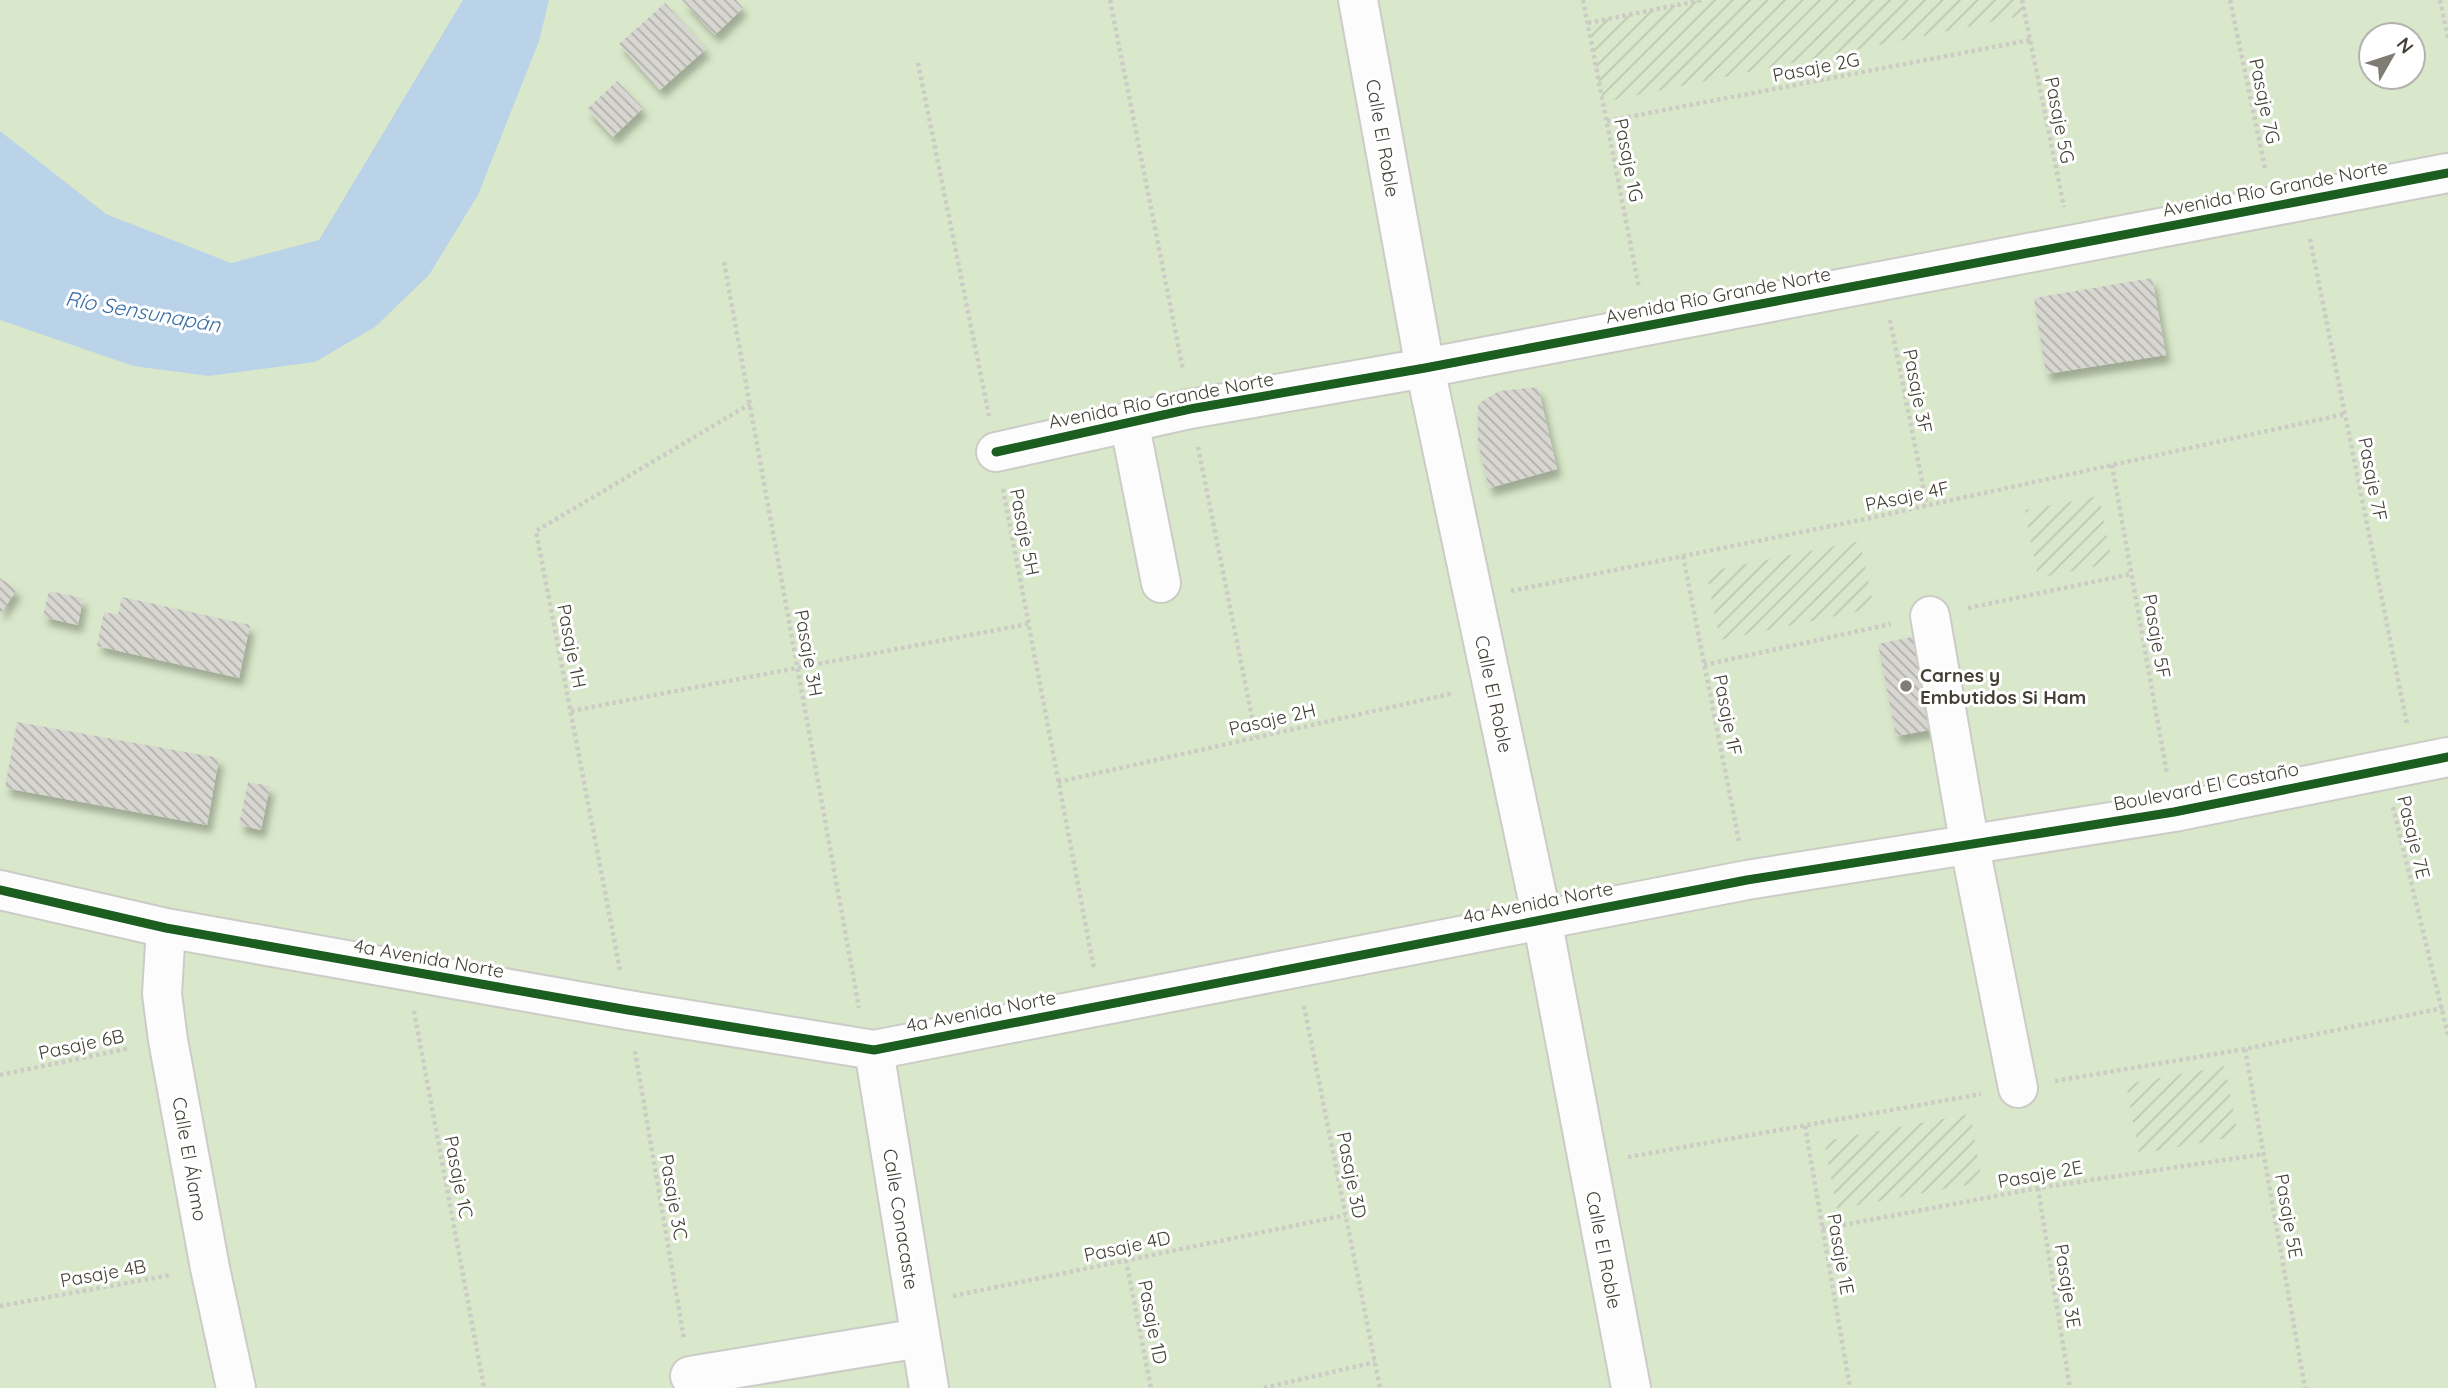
<svg xmlns="http://www.w3.org/2000/svg" width="2448" height="1388" font-family="Quicksand,sans-serif">
	<defs>
		<pattern id="garden-furrows" width="10" height="10" patternUnits="userSpaceOnUse" patternTransform="scale(1.75)"><rect width="10" height="10" fill="#d9e8ca"/><path d="M-1 1l2-2M0 10L10 0M9 11l2-2" fill="none" stroke="#bbc8ae"/></pattern>
		<pattern id="building-back-hatch" width="6" height="6" patternUnits="userSpaceOnUse" patternTransform="scale(1.75)"><rect width="6" height="6" fill="#d8d6d1"/><path d="M-1 5l2 2M0 0l6 6M5-1l2 2" fill="none" stroke="#b1afaa"/></pattern>
		<filter id="shadow"><feDropShadow dx="4.5" dy="8" stdDeviation="3.5" flood-color="#0004"/></filter>
	</defs>
	<rect width="100%" height="100%" fill="#eeede8"/>
	<!-- park -->
	<path fill="#d9e8ca" fill-rule="evenodd" d="M0 0H2448V1388H0ZM2371 35H2413V77H2371Z"/>
	<!-- garden -->
	<path fill="url(#garden-furrows)" d="M1702 0H2022L2025 15 1603 102 1588 23Z
		M2099 496 2112 563 2038 578 2025 510Z
		M1860 541 1874 608 1720 640 1706 572Z
		M2225 1066 2238 1136 2139 1154 2126 1084Z
		M1970 1114 1982 1182 1837 1209 1824 1141Z"/>
	<!-- water -->
	<path fill="#bbd3e9" d="M463 0H549L539 41 478 195 429 275 375 327 315 362 209 376 133 366 0 320V131L106 214 231 263 319 240Z"/>
	<!-- building -->
	<path fill="url(#building-back-hatch)" filter="url(#shadow)" d="M682 0H736L743 8 715 35Z
		M665 3 706 49 660 90 619 44Z
		M617 81 643 108 613 137 587 109Z
		M2152 278 2166 355 2046 374 2034 298Z
		M1538 387 1557 469 1489 488 1478 443V404L1499 391Z
		M0 578 17 590 0 614Z
		M49 591 83 598 78 625 43 617Z
		M122 597 250 625 239 678 97 646 104 612 118 615Z
		M1916 636 1935 729 1896 736 1878 644Z
		M17 722 219 758 207 825 5 788Z
		M248 782 270 786 261 830 239 825Z"/>
	<g fill="none" stroke-linecap="round" stroke-linejoin="round">
		<!-- minor casing -->
		<g stroke="#cccbc6" stroke-width="42">
			<path id="minor" d="M1358 0 1425 368 1542 919 1631 1388
				M1129 421 1161 583
				M996 452 1190 409 1425 368 2448 173
				M1930 616 1970 847 2018 1088
				M0 890 166 928 628 1010 874 1050 1747 880 2174 812 2448 757
				M166 928 162 994 168 1040 210 1268 236 1388
				M874 1050 929 1388
				M690 1376 920 1338"/>
		</g>
		<!-- path -->
		<path stroke="#cccbc6" stroke-width="4.5" stroke-dasharray="3.5 3.5" stroke-linecap="butt" d="M1110 0 1183 370
			M1583 0 1639 288
			M2022 0 2064 207
			M2230 0 2265 168
			M2440 0 2448 38
			M1588 23 1702 0
			M918 63 989 416
			M1607 121 2030 40
			M2310 239 2407 724
			M724 262 859 1008
			M1890 320 1927 506
			M1198 447 1256 737
			M2112 465 2167 774
			M1003 489 1094 969
			M1683 556 1739 841
			M1511 591 1861 520 2345 414
			M1968 608 2131 574
			M1704 665 1891 624
			M571 711 1028 624
			M1058 782 1454 693
			M2393 807 2448 1035
			M620 970 536 531 750 404
			M1304 1006 1380 1388
			M414 1011 484 1388
			M2245 1049 2305 1388
			M635 1051 684 1339
			M0 1075 130 1048
			M2055 1081 2245 1049 2443 1008
			M1805 1126 1850 1388
			M1628 1157 1981 1094
			M2038 1188 2070 1388
			M1822 1229 2038 1188 2264 1154
			M1126 1260 1151 1388
			M953 1296 1346 1215
			M0 1306 171 1275
			M1264 1388 1375 1362"/>
		<!-- minor -->
		<use href="#minor" stroke="#fcfcfc" stroke-width="38"/>
		<!-- cycleway casing -->
		<g stroke="#fff" stroke-width="13">
			<path id="cycleway" d="M996 452 1190 409 1425 368 2448 173
				M0 890 166 928 628 1010 874 1050 1747 880 2174 812 2448 757"/>
		</g>
		<!-- cycleway -->
		<use href="#cycleway" stroke="#1b5e20" stroke-width="9"/>
	</g>
	<!-- markers -->
	<circle fill="#7f7c74" stroke="#fff" stroke-width="2.5" cx="1906" cy="686" r="7"/>
	<g text-anchor="middle" dominant-baseline="central" stroke-width="6" stroke-linejoin="round" paint-order="stroke">
		<!-- street labels -->
		<g font-size="19" fill="#433f35" stroke="#fff">
			<text transform="translate(1816 67) rotate(-11)">Pasaje 2G</text>
			<text transform="translate(2265 101) rotate(78)">Pasaje 7G</text>
			<text transform="translate(2060 120) rotate(79)">Pasaje 5G</text>
			<text transform="translate(1383 138) rotate(80)">Calle El Roble</text>
			<text transform="translate(1629 160) rotate(79)">Pasaje 1G</text>
			<text transform="translate(2275 188) rotate(-11)">Avenida Río Grande Norte</text>
			<text transform="translate(1718 295) rotate(-11)">Avenida Río Grande Norte</text>
			<text transform="translate(1918 391) rotate(79)">Pasaje 3F</text>
			<text transform="translate(1161 400) rotate(-11)">Avenida Río Grande Norte</text>
			<text transform="translate(2373 479) rotate(79)">Pasaje 7F</text>
			<text transform="translate(1907 496) rotate(-12)">PAsaje 4F</text>
			<text transform="translate(1025 532) rotate(79)">Pasaje 5H</text>
			<text transform="translate(2157 636) rotate(80)">Pasaje 5F</text>
			<text transform="translate(572 646) rotate(79)">Pasaje 1H</text>
			<text transform="translate(809 653) rotate(80)">Pasaje 3H</text>
			<text transform="translate(1494 694) rotate(78)">Calle El Roble</text>
			<text transform="translate(1728 715) rotate(79)">Pasaje 1F</text>
			<text transform="translate(1272 719) rotate(-13)">Pasaje 2H</text>
			<text transform="translate(2206 786) rotate(-11)">Boulevard El Castaño</text>
			<text transform="translate(2414 837) rotate(76)">Pasaje 7E</text>
			<text transform="translate(1538 902) rotate(-11)">4a Avenida Norte</text>
			<text transform="translate(429 958) rotate(10)">4a Avenida Norte</text>
			<text transform="translate(981 1011) rotate(-11)">4a Avenida Norte</text>
			<text transform="translate(81 1044) rotate(-12)">Pasaje 6B</text>
			<text transform="translate(190 1159) rotate(80)">Calle El Álamo</text>
			<text transform="translate(2040 1174) rotate(-10)">Pasaje 2E</text>
			<text transform="translate(1352 1175) rotate(79)">Pasaje 3D</text>
			<text transform="translate(459 1177) rotate(79)">Pasaje 1C</text>
			<text transform="translate(674 1197) rotate(80)">Pasaje 3C</text>
			<text transform="translate(2289 1216) rotate(80)">Pasaje 5E</text>
			<text transform="translate(901 1219) rotate(81)">Calle Conacaste</text>
			<text transform="translate(1127 1246) rotate(-12)">Pasaje 4D</text>
			<text transform="translate(1604 1250) rotate(79)">Calle El Roble</text>
			<text transform="translate(1841 1254) rotate(80)">Pasaje 1E</text>
			<text transform="translate(103 1273) rotate(-10)">Pasaje 4B</text>
			<text transform="translate(2068 1286) rotate(81)">Pasaje 3E</text>
			<text transform="translate(1153 1322) rotate(79)">Pasaje 1D</text>
		</g>
		<!-- poi labels -->
		<g font-size="19" font-weight="bold" fill="#433f35" stroke="#fff" text-anchor="start">
			<text x="1920" y="675">Carnes y<tspan x="1920" dy="22">Embutidos Si Ham</tspan></text>
		</g>
		<!-- water labels -->
		<g font-size="21" font-style="italic" fill="#376ea6" stroke="#fff">
			<text transform="translate(143 311) rotate(10)">Río Sensunapán</text>
		</g>
	</g>
	<!-- north arrow -->
	<g transform="translate(2392 56) rotate(51)"><circle r="33" fill="#ffffff" stroke="#b4b2ae" stroke-width="2"/>
	<path d="M0-5L12 26L0 18L-12 26Z" fill="#7f7c74"/>
	<text y="-10" font-size="19" font-weight="bold" text-anchor="middle" fill="#433f35">N</text>
	</g>
</svg>
